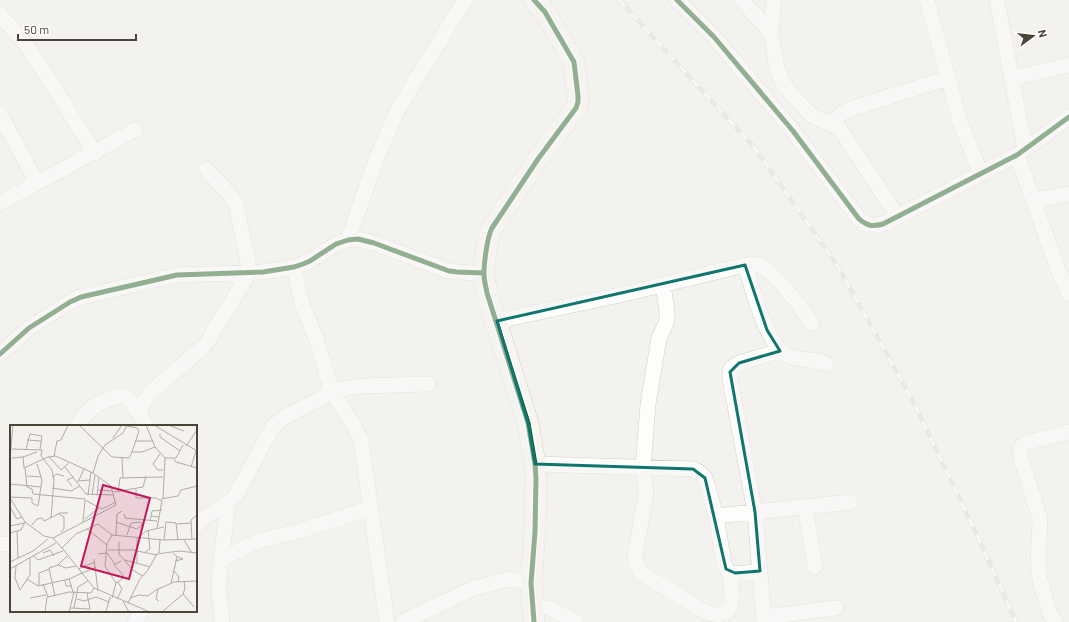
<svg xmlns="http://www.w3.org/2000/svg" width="1069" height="622" font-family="Barlow,sans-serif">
	<rect width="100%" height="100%" fill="#f4f2ee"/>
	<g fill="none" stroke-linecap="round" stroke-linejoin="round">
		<!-- street casing -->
		<g stroke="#d2d0cb" stroke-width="16">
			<path id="street" d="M677 0 714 37 793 131 859 219C868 226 872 227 883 224L1017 155 1069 117
				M742 0 771 33
				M774 0 771 33 777 68 781 80 788 90 811 115 821 120 838 127 844 135 898 217
				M927 0 960 122 981 174
				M997 0 1025 149
				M0 14 31 51 95 153
				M1012 78 1069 65
				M0 114 37 183
				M832 124 842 113 850 109 948 78
				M1017 155 1060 275 1069 294
				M1033 200 1069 194
				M0 203 135 130
				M348 240 376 160 399 107 465 0
				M745 265C752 287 766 345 787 355 798 361 813 358 826 364
				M294 267 302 304 316 338 332 392 354 426 361 441 387 622
				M663 285 667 311V321L659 338 648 404 643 468 645 484 646 494 635 555 636 564 640 572 707 613C739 621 732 593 730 572
				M497 321 620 295 745 265C749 265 754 264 757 265 775 269 801 309 812 323
				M0 354 29 328 70 302 81 297 177 275 263 272 294 267 303 264 310 261 336 244 348 240 358 239 374 243 449 271 457 272 484 273
				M138 412 149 394 204 346 209 339 223 315 250 272 236 204 230 195 206 169
				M77 426C87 410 95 403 113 398 118 396 123 394 127 398 135 403 142 418 147 426
				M535 464 693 469 699 472 705 478 716 516 724 564C725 566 727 570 729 572 734 575 753 572 760 571
				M805 507 815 567
				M716 516 850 502
				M196 527 204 518 232 499 236 495 272 428 282 419 332 392 347 388 361 386 428 384
				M0 544H11
				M221 559 258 541 299 531 371 508
				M534 607 549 608 576 622
				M764 617 836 608
				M135 622 141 611
				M222 622 219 590 220 569 228 503
				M403 622 471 589 509 579 531 583
				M764 622 755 512 730 379V372L731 368 739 363 780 351
				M1055 622 1049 611 1040 580 1038 566 1040 519 1020 455 1021 447 1025 443 1069 432"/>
		</g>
		<!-- secondary casing -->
		<g stroke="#d3cfc5" stroke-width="22">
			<path id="secondary" d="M534 0 545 12 549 19 574 62 578 96V102L576 108 538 159 492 228C487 238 484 263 484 274 484 281 486 287 487 293L528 423 535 464 536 478 535 532 531 583 534 622"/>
		</g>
		<!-- street -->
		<use href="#street" stroke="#fdfdfc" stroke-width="15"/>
		<!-- secondary -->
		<use href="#secondary" stroke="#f7f6f1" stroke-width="21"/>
		<!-- rail casing -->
		<g stroke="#dbdbda" stroke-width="4.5">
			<path id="rail" d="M619 0 754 147 837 265 914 403 982 546 1016 622"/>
		</g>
		<!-- rail -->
		<use href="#rail" stroke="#fff" stroke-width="3" stroke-dasharray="9" stroke-linecap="butt"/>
		<!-- cycleway casing -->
		<g stroke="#fff" stroke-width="8">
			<path id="cycleway" d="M534 0 545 12 549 19 574 62 578 96V102L576 108 538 159 492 228C487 238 484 263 484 274 484 281 486 287 487 293L528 423 535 464 536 478 535 532 531 583 534 622
				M677 0 714 37 793 131 859 219C868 226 872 227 883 224L1017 155 1069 117
				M0 354 29 328 70 302 81 297 177 275 263 272 294 267 303 264 310 261 336 244 348 240 358 239 374 243 449 271 457 272 484 273"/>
		</g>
		<!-- cycleway -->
		<use href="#cycleway" stroke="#1b5e20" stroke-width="5"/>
	</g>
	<!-- marked area -->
	<path d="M0 0H1069V622H0ZM745 265 767 330 780 351 739 363 730 372 755 512 760 571 735 573 726 569 705 478 693 469 535 464 528 423 497 321Z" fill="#f4f2ee" fill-opacity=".55" fill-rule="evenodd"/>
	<path fill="none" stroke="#0f766e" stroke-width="3" stroke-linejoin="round" d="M745 265 767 330 780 351 739 363 730 372 755 512 760 571 735 573 726 569 705 478 693 469 535 464 528 423 497 321Z"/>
	<!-- overview -->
	<g transform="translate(10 425)">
		<rect width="187" height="187" fill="#f4f2ee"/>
		<path fill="none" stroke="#b0aca6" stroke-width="1" d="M69 0 102 32 119 33 122 27M136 0 145 22 155 33H166L173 20M144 0 187 26M117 1 127 3 129 6 122 27H132L145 22M161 1 174 6M150 9V12L170 26M103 13 112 0M17 15 31 16M125 16H143M176 21 187 5M2 24 32 25 31 31 42 45 44 55 41 93M16 24 20 9 32 11 30 24M150 29 143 39 148 45H153M44 31 47 16 51 15 58 0M13 32 27 27M39 32 51 45 59 38M112 32 113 53M2 33 13 32 14 43 38 32 46 31 83 48 101 61 106 80 43 113M0 34 3 0M164 34 166 37 187 43M55 42 76 69 104 70M181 42 186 26M15 43 17 62 22 64 23 69 75 74M83 48 88 31 95 20 113 8 117 0M17 51 32 52M42 52 47 49 54 51M69 55 74 44M67 56 80 55M0 59 31 62M62 61 57 55 64 52M42 63 61 66 70 61M126 64V73H146L152 76 147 103M88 65 103 66M104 67 133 62 136 51M108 67 110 53 153 52M78 70 81 47M82 70 85 50M87 71 89 52M0 72 22 73V78L28 81 32 55 27 39M0 73 15 97 34 111 43 113 52 123 66 109 88 99 102 110 154 115 187 114M151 74 168 71 171 65 187 61M153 74 155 33M75 75 92 84 106 77M0 82 7 94 12 92M49 89 54 92V104L51 107M114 89 115 93 147 96M141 91 142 86 152 85M75 94 89 83M140 96 141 91 149 92M73 97 75 75M106 97 127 104 133 99 130 97M167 99 181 98M22 100 27 94 32 93 34 96 50 88H58M0 101 14 98M77 104 97 120M7 106 8 133M0 108 11 105 15 97M106 110 107 89 112 86M117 110 121 98 130 97M127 113V138M128 113 136 106 154 102M182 114 181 95 187 90M154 115 156 97 166 98 168 115M174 115 182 128M109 117V129L124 146 133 151M52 123 84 163 140 187M98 125H127M127 126 147 130M135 127 140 124 138 105M33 128 40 125 44 131M149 128 150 115M88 129 97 128 105 139M23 130 28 135 53 126M84 134 88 166M115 135 140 142M165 136 173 134 166 131M0 137 23 126 38 114M48 140 57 131M6 141 5 153 10 165 20 150V132M0 144 46 118M68 144 85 137M164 146 169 152 168 157M17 154 28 161 59 154 86 142M59 154 63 167M55 155 56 161H62M106 158 112 154 113 150 104 140 111 136M161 158 167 132 163 128M33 159 38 172 59 167 81 168 84 163M29 160V148L39 144M148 164 146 174 149 176M173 169 184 182M45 171 39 143 48 140 56 143 66 141M20 173 36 170M102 173 106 158 95 141 97 119 102 110M120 173 129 170 138 171 146 165 164 157 187 156M67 174 74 176 86 172 99 177M107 174 112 164 108 157M113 176 119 187M118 178 130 154 138 145 147 129 169 126 187 128M60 183 80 184 77 168M64 183 68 162 78 156M35 187 37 172M59 187 64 167M96 187 100 172M152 187 173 169 175 163 174 156"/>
		<path fill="#c2185b" fill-opacity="0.15" stroke="#c2185b" stroke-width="2" d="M93 60 140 73 119 154 71 141Z"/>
		<rect width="187" height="187" fill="none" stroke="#4b4439" stroke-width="2"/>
	</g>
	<!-- north arrow -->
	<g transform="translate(1033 36) rotate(75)" stroke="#ffffff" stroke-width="3" paint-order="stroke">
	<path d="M0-3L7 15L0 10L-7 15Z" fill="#4b4439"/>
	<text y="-6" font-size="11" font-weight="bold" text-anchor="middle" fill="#4b4439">N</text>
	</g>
	<!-- scale -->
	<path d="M18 34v6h118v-6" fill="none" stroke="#4b4439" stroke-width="2"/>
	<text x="24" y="34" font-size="12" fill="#4b4439" stroke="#ffffff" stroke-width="3" paint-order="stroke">50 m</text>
</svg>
